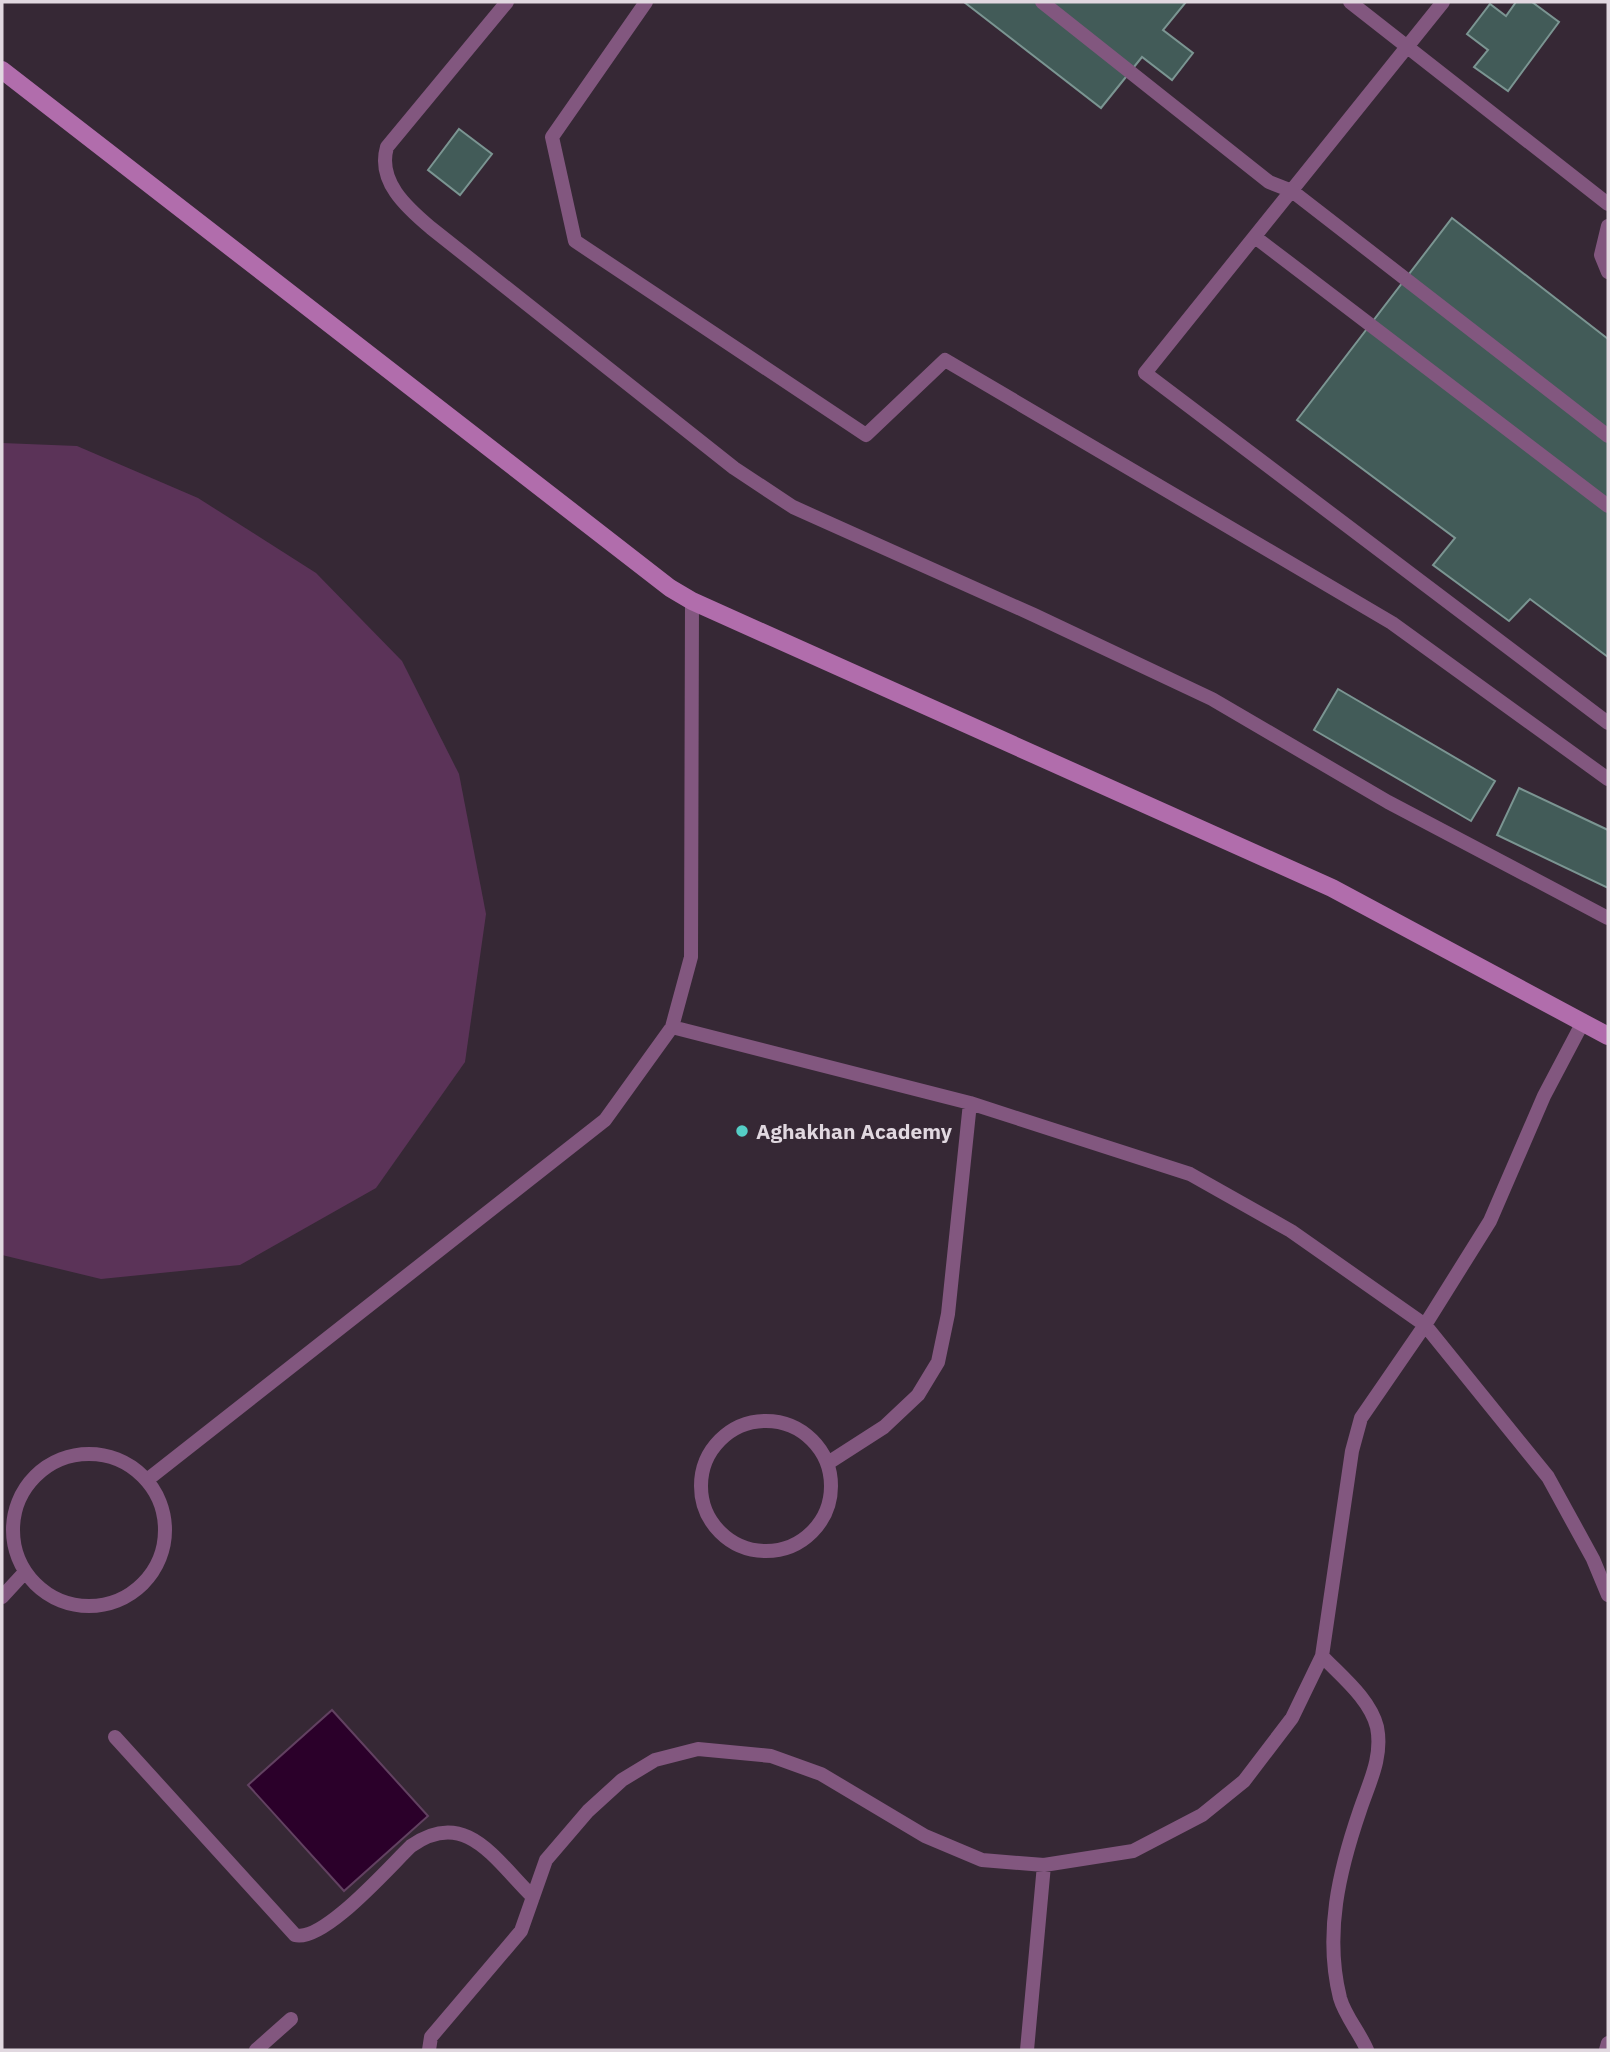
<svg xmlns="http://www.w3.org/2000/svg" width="1610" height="2052" font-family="'IBM Plex Sans',sans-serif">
	<rect width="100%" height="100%" fill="#362835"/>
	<!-- green -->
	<path fill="#5b3358" d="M2 443 77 446 198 498 316 573 402 661 459 774 486 914 465 1062 376 1188 240 1265 101 1279 2 1255Z"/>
	<!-- water -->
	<path fill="#2b002a" stroke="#624161" stroke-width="2" d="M332 1710 428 1816 344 1891 248 1785Z"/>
	<!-- building -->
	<path fill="#425b58" stroke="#7b9592" stroke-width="2" d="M964 2H1186L1163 30 1193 53 1172 80 1142 57 1101 108Z
		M1516 2H1532L1559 22 1508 91 1474 67 1488 50 1467 34 1490 4 1506 16Z
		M459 129 492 154 460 195 428 170Z
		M1452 218 1608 339V657L1530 599 1509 621 1433 565 1455 538 1297 420Z
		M1338 689 1495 781 1471 821 1314 730Z
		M1519 788 1608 830V888L1497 835Z"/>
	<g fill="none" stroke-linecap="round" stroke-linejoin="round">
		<!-- lane -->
		<path stroke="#82577f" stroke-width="14" d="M507 2 387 147C377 181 406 207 431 228L734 468 793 507 1034 615 1212 699 1388 802 1608 918
			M646 2 552 137 575 241 866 435 945 360 1392 623 1608 779
			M1042 2 1269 182 1292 191 1608 436
			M1350 2 1608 204
			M1443 2 1145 373 1608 723
			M1608 226 1601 255 1608 272
			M1255 237 1608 506
			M672 1027 970 1103 1190 1174 1291 1231 1425 1325 1548 1477 1593 1559 1608 1595
			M701 1486a65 65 0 1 1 130 0a65 65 0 1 1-130 0Z
			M13 1530a76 76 0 1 1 152 0a76 76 0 1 1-152 0Z
			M828 1463 884 1427 918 1395 938 1362 948 1314 970 1103
			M147 1480 605 1120 672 1027 691 957 692 601
			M2 1597 25 1572
			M1322 1656C1342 1677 1370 1699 1377 1727 1383 1757 1369 1783 1360 1810 1339 1871 1324 1934 1340 1998 1345 2016 1360 2033 1367 2050
			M115 1737 295 1935C323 1943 389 1867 411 1846 466 1807 495 1860 533 1897
			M256 2050 291 2019
			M429 2050 431 2037 521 1931 546 1860 588 1811 622 1780 655 1760 698 1749 771 1756 821 1774 925 1836 982 1860 1044 1865 1133 1851 1202 1815 1244 1781 1292 1718 1322 1656 1352 1451 1361 1418 1425 1325 1490 1221 1544 1096 1583 1022
			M1027 2050 1044 1865
			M1606 2050 1608 2043"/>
		<!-- secondary -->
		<path stroke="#b16dac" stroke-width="18" d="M2 70 670 588 692 601 1332 888 1608 1036"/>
	</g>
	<!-- markers -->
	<circle fill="#55cec6" stroke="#362835" stroke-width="2.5" cx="742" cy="1131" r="7"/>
	<g text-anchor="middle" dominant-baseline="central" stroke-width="6" stroke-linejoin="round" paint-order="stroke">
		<!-- poi labels -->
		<g font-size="21" font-weight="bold" fill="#e1d8e0" stroke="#362835" text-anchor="start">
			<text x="756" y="1131">Aghakhan Academy</text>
		</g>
	</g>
	<!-- border -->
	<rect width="1610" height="2052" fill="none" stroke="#e1d8e0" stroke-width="7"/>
</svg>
